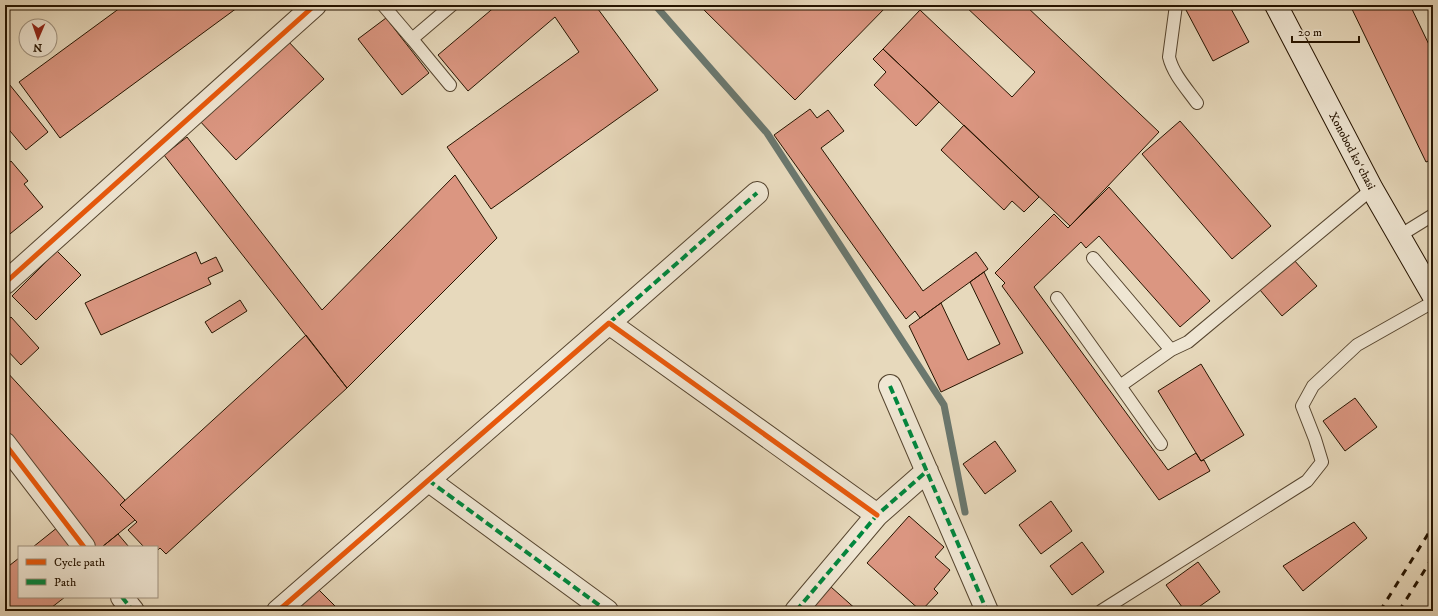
<svg xmlns="http://www.w3.org/2000/svg" width="1438" height="616" font-family="'IM FELL DW Pica',serif">
	<rect width="100%" height="100%" fill="#e7d9bc"/>
	<filter id="stains"><feTurbulence type="fractalNoise" baseFrequency=".005" numOctaves="4"/><feColorMatrix values="0 0 0 0 .2 0 0 0 0 .09 0 0 0 0 .02 0 0 0 .5 -.17"/></filter>
	<radialGradient id="worn" r=".72"><stop offset=".6" stop-color="#630" stop-opacity="0"/><stop offset="1" stop-color="#630" stop-opacity=".3"/></radialGradient>
	<g fill="none" stroke-linecap="round" stroke-linejoin="round">
		<!-- stream -->
		<path stroke="#6a776e" stroke-width="7" d="M655 5 767 133 944 405 965 512"/>
	</g>
	<!-- building -->
	<path fill="#db9681" stroke="#261400" d="M124 5H241L60 138 19 82Z
		M497 5H595L658 90 491 209 447 147 579 52 555 17 468 91 438 55Z
		M699 5H888L795 100Z
		M964 5H1025L1159 132 1070 226 883 49 920 10 1012 97 1035 72Z
		M1196 5H1229L1249 42 1213 61 1186 10Z
		M1350 5H1410L1433 53V159L1426 162Z
		M386 18 429 73 402 95 358 39Z
		M286 39 324 79 236 160 198 119Z
		M883 49 939 102 916 126 874 85 886 72 873 59Z
		M5 79 48 132 26 150 5 125Z
		M810 109 817 118 828 110 844 131 821 148 923 291 976 252 988 269 920 318 915 311 906 319 774 135Z
		M1180 121 1271 226 1232 259 1142 154Z
		M964 125 1039 197 1024 212 1012 201 1004 210 941 150Z
		M187 137 322 310 455 175 497 238 347 388 164 155Z
		M11 161 28 181 24 184 43 207 5 238V166Z
		M1109 187 1210 301 1180 327 1099 236 1086 248 1081 242 1034 287 1168 470 1196 453 1201 461 1204 460 1210 471 1159 500 1002 286 1005 283 995 273 1054 214 1068 228Z
		M5 245 10 251 5 256Z
		M57 251 81 275 36 320 12 296Z
		M196 252 201 264 216 257 223 271 208 278 211 284 101 335 85 303Z
		M1294 260 1317 286 1282 316 1260 290Z
		M984 272 1023 353 941 392 909 326 941 303 968 360 1000 344 970 282Z
		M240 300 247 311 212 333 205 322Z
		M11 317 39 348 21 365 5 348V322Z
		M306 335 347 388 166 554 160 548 157 551V547H144L128 530 137 522 120 505Z
		M1201 364 1244 435 1201 461 1158 391Z
		M5 370 125 500 120 505 135 520 102 547H95L5 429Z
		M1355 398 1377 427 1345 451 1323 421Z
		M995 441 1016 471 985 494 963 464Z
		M1051 501 1072 531 1041 554 1019 525Z
		M909 516 944 547 935 557 950 570 934 589 938 593 921 611 867 563Z
		M1354 522 1367 538 1303 591 1283 566Z
		M58 527 74 547H33Z
		M118 534 129 547H102Z
		M1082 542 1104 572 1072 595 1050 566Z
		M19 558V597H65L47 611H7L5 608V569Z
		M1198 562 1220 592 1193 611H1185L1166 585Z
		M831 587 858 611H810Z
		M318 589 340 611H296Z"/>
	<g fill="none" stroke-linecap="round" stroke-linejoin="round">
		<!-- service casing -->
		<g stroke="#56452f" stroke-width="14">
			<path id="service" d="M383 5 412 39 452 5
				M1176 5 1169 57C1173 74 1187 89 1197 103
				M412 39 450 85
				M1399 236 1433 215
				M1093 258 1171 350 1188 342 1372 189
				M1057 298 1120 386
				M1161 444 1120 386 1171 350
				M1101 611 1307 481 1322 462 1315 439 1302 406 1313 386 1357 345 1433 302"/>
		</g>
		<!-- minor casing -->
		<g stroke="#56452f" stroke-width="24">
			<path id="minor" d="M5 283 315 5
				M609 323 757 193
				M890 386 987 611
				M5 444 84 547
				M428 480 607 611
				M122 597 133 611
				M278 611 609 323 877 515
				M796 611 877 515 927 471"/>
		</g>
		<!-- secondary casing -->
		<g stroke="#261400" stroke-width="24">
			<path id="secondary" d="M1276 5 1372 189 1433 295"/>
		</g>
		<!-- service -->
		<use href="#service" stroke="#efe6d3" stroke-width="12"/>
		<!-- minor -->
		<use href="#minor" stroke="#efe6d3" stroke-width="22"/>
		<!-- secondary -->
		<use href="#secondary" stroke="#efe6d3" stroke-width="22"/>
		<!-- rail -->
		<path stroke="#261400" stroke-width="3" stroke-dasharray="7 7" stroke-linecap="butt" d="M1380 611 1433 526
			M1399 611 1433 557"/>
		<!-- quiet -->
		<path stroke="#00873e" stroke-width="4" stroke-dasharray="8 4" stroke-linecap="butt" d="M609 323 757 193
			M890 386 987 611
			M428 480 607 611
			M122 597 133 611
			M796 611 877 515 927 471"/>
		<!-- cycleway casing -->
		<g stroke="#efe6d3" stroke-width="8">
			<path id="cycleway" d="M5 283 315 5
				M5 444 84 547
				M278 611 609 323 877 515"/>
		</g>
		<!-- cycleway -->
		<use href="#cycleway" stroke="#e8590c" stroke-width="5"/>
	</g>
	<g text-anchor="middle" dominant-baseline="central" stroke-width="3.5" stroke-linejoin="round" paint-order="stroke">
		<!-- street labels -->
		<g font-size="12" fill="#261400" stroke="#efe6d3">
			<text transform="translate(1352 151) rotate(62)">Xonobod koʻchasi</text>
		</g>
	</g>
	<!-- margin -->
	<rect width="1438" height="616" fill="none" stroke="#e7d9bc" stroke-width="20"/>
	<rect x="6" y="6" width="1426" height="604" fill="none" stroke="#261400" stroke-width="2"/>
	<rect x="10" y="10" width="1418" height="596" fill="none" stroke="#261400"/>
	<!-- legend -->
	<rect x="18" y="546" width="140" height="52" fill="#efe6d3" stroke="#9f927f"/>
	<rect x="26" y="559" width="20" height="6" fill="#e8590c" stroke="#9f927f"/>
	<text x="54" y="566" font-size="12" fill="#261400">Cycle path</text>
	<rect x="26" y="579" width="20" height="6" fill="#00873e" stroke="#9f927f"/>
	<text x="54" y="586" font-size="12" fill="#261400">Path</text>
	<!-- north arrow -->
	<g transform="translate(38 38) rotate(182)"><circle r="19" fill="#efe6d3" stroke="#9f927f"/>
	<path d="M0-3L7 15L0 10L-7 15Z" fill="#8f2418"/>
	<text y="-6" font-size="11" font-weight="bold" text-anchor="middle" fill="#261400">N</text>
	</g>
	<!-- scale -->
	<path d="M1292 36v6h67v-6" fill="none" stroke="#261400" stroke-width="2"/>
	<text x="1298" y="36" font-size="12" fill="#261400" stroke="#efe6d3" stroke-width="3" paint-order="stroke">20 m</text>
	<rect width="100%" height="100%" filter="url(#stains)"/>
	<rect width="100%" height="100%" fill="url(#worn)"/>
</svg>
